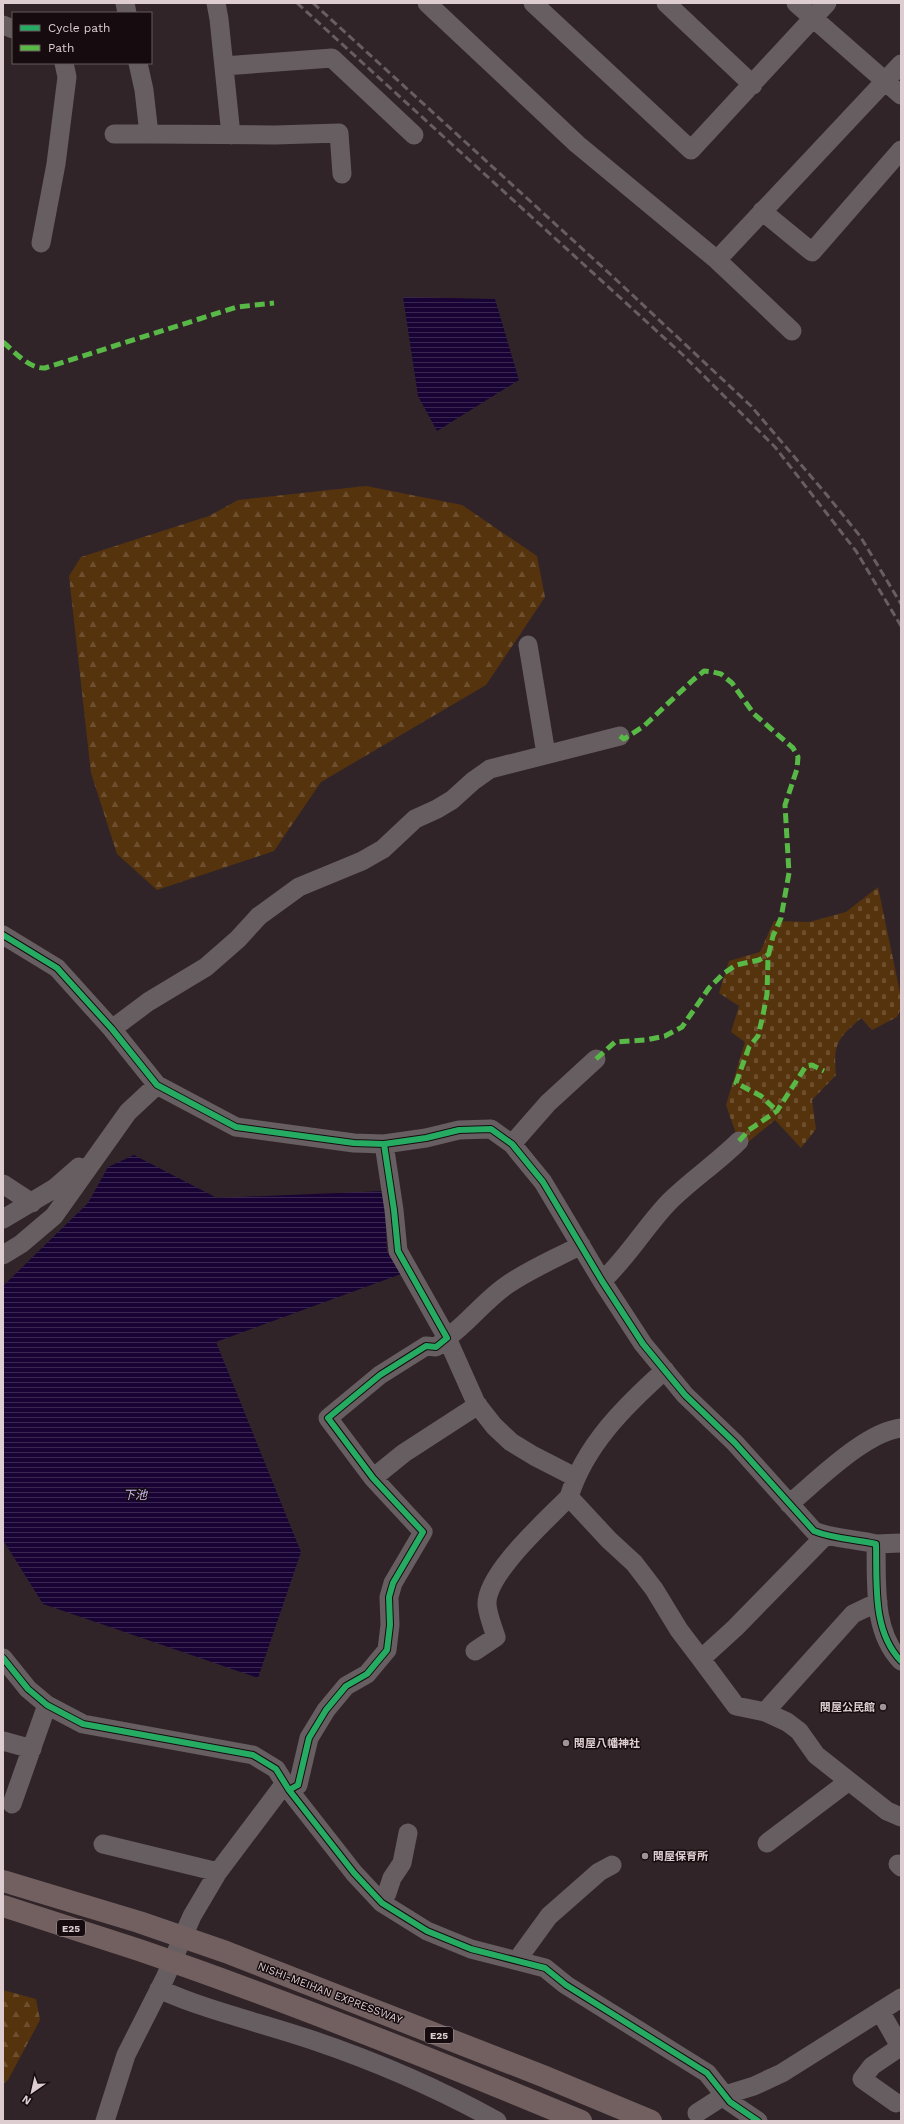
<svg xmlns="http://www.w3.org/2000/svg" width="904" height="2124" font-family="'Work Sans','Noto Sans JP',sans-serif">
	<defs>
		<pattern id="forest-firs" width="22" height="20" patternUnits="userSpaceOnUse"><rect width="22" height="20" fill="#55330d"/><path d="M5 1l3.5 6h-7zM16 11l3.5 6h-7z" fill="#6d4f2f"/></pattern>
		<pattern id="cemetery-stones" width="16" height="16" patternUnits="userSpaceOnUse"><rect width="16" height="16" fill="#55330d"/><path d="M2 7V4a2 2 0 0 1 4 0v3zM10 15v-3a2 2 0 0 1 4 0v3z" fill="#6d4f2f"/></pattern>
		<pattern id="water-rules" width="6" height="5" patternUnits="userSpaceOnUse"><rect width="6" height="5" fill="#190335"/><path d="M0 2.5h6" fill="none" stroke="#3a2751"/></pattern>
	</defs>
	<rect width="100%" height="100%" fill="#302428"/>
	<!-- forest -->
	<path fill="url(#forest-firs)" d="M366 486 462 505 537 556 545 597 486 685 321 782 274 851 157 890 117 854 91 773 69 576 81 557 209 516 238 500Z
		M3 1990 36 1999 40 2020 8 2080 3 2084Z"/>
	<!-- cemetery -->
	<path fill="url(#cemetery-stones)" d="M878 887 901 997V1008L897 1017 872 1030 861 1018C838 1039 833 1042 836 1075L812 1100 816 1129 801 1148 775 1120 741 1148 726 1105 745 1042 731 1032 739 1006 719 993 729 961 760 952 774 921 809 922 846 912Z"/>
	<!-- water -->
	<path fill="url(#water-rules)" d="M403 297 495 299 519 380 437 431 418 396Z
		M134 1155 217 1198 384 1191 387 1251 401 1274 216 1342 301 1552 258 1678 43 1604 3 1540V1286L88 1203 108 1167Z"/>
	<g fill="none" stroke-linecap="round" stroke-linejoin="round">
		<!-- minor -->
		<path stroke="#675e61" stroke-width="19" d="M125 3 127 13
			M216 3 219 19 231 135
			M427 3 577 144 717 260 792 331
			M533 3 691 150 827 3
			M666 3 753 85
			M796 3 901 95
			M3 25 13 29
			M138 63 144 90 149 134 275 135 339 133 342 174
			M224 66 332 58 414 135
			M114 134H149
			M762 211 812 252 901 150
			M41 243 56 164 67 77 64 63
			M717 260 901 64
			M528 645 546 754
			M3 935 57 968 112 1029 157 1085 236 1127 354 1143 384 1144 426 1138 459 1130 491 1129 512 1144 543 1182 602 1281 643 1344 685 1395 735 1443 814 1531C833 1539 856 1539 876 1544 877 1583 872 1631 901 1661
			M112 1029 148 1002 206 967 238 939 259 916 299 887 362 861 383 849 415 819 437 809 452 800 473 781 490 769 620 736
			M512 1144 548 1103 596 1059
			M3 1184 32 1203
			M3 1219 55 1188 79 1167
			M3 1255 21 1244 54 1216 128 1112 157 1085
			M602 1281C628 1257 645 1227 669 1202 691 1180 717 1163 739 1141
			M665 1370C625 1406 585 1445 569 1497L609 1540 634 1563 654 1589 679 1630 701 1659 735 1628 825 1536
			M575 1477 534 1456 511 1442 494 1426 476 1403 447 1338C469 1322 485 1300 507 1285 530 1269 557 1258 581 1245
			M373 1478 404 1453 478 1405
			M789 1504C817 1481 865 1432 901 1428
			M876 1544 901 1543
			M475 1651 496 1637C493 1627 488 1616 487 1605 485 1574 548 1519 569 1497
			M3 1658 28 1689 47 1705 83 1724 253 1755 276 1769 289 1790 354 1873 382 1903 427 1931 471 1949 545 1968 566 1985 707 2073 730 2102 758 2121
			M701 1659 736 1706 765 1712 853 1614 878 1602
			M765 1712 787 1722 799 1731 816 1755 887 1811 901 1817
			M3 1741 32 1749
			M289 1790 298 1785 309 1738 326 1710 346 1686 367 1674 387 1650 390 1625 389 1597 393 1583 423 1532 373 1478 328 1418 380 1375 426 1346 436 1347 447 1338 398 1251 394 1210 384 1144
			M12 1804 47 1705
			M767 1843 849 1781
			M103 1844 218 1872
			M898 1864 901 1867
			M382 1903 387 1893 392 1878 402 1863 408 1833
			M517 1960 549 1916 599 1872 612 1865
			M159 1989C210 2012 263 2023 315 2041 377 2062 439 2089 497 2121
			M880 2011 901 2048
			M896 2103 862 2079 872 2066 900 2047
			M697 2113 725 2095 754 2086 782 2073 901 1998
			M105 2121 126 2055 165 1978 192 1916 218 1872 285 1783"/>
		<!-- highway -->
		<path stroke="#726060" stroke-width="22" d="M3 1881 139 1922 226 1952 543 2076 651 2121
			M3 1906C48 1921 94 1935 139 1950 288 2001 435 2060 581 2121"/>
		<!-- rail -->
		<path stroke="#675e61" stroke-width="3" stroke-dasharray="8 4" stroke-linecap="butt" d="M297 3 683 355 775 447 856 551 901 626
			M313 3 610 274 751 406 826 494 860 536 901 604"/>
		<!-- quiet -->
		<path stroke="#58b947" stroke-width="5" stroke-dasharray="10 5" stroke-linecap="butt" d="M3 342C15 352 29 369 45 368L237 307 274 303
			M620 736 624 739 644 726 693 680 704 671 713 672 721 674 732 683 754 714 793 748 798 757 797 769 785 805 789 873 781 918 773 936 768 957 767 994 763 1015 758 1036 749 1047 736 1083 761 1096 777 1111
			M596 1059 615 1042 646 1040 665 1036 682 1027 709 988 723 974 736 965 759 960 769 954
			M739 1141 749 1130 777 1111 806 1066 812 1065 824 1071"/>
		<!-- cycleway casing -->
		<g stroke="#160c0f" stroke-width="8">
			<path id="cycleway" d="M3 935 57 968 112 1029 157 1085 236 1127 354 1143 384 1144 426 1138 459 1130 491 1129 512 1144 543 1182 602 1281 643 1344 685 1395 735 1443 814 1531C833 1539 856 1539 876 1544 877 1583 872 1631 901 1661
				M3 1658 28 1689 47 1705 83 1724 253 1755 276 1769 289 1790 354 1873 382 1903 427 1931 471 1949 545 1968 566 1985 707 2073 730 2102 758 2121
				M289 1790 298 1785 309 1738 326 1710 346 1686 367 1674 387 1650 390 1625 389 1597 393 1583 423 1532 373 1478 328 1418 380 1375 426 1346 436 1347 447 1338 398 1251 394 1210 384 1144"/>
		</g>
		<!-- cycleway -->
		<use href="#cycleway" stroke="#26ab63" stroke-width="6"/>
	</g>
	<!-- markers -->
	<g fill="#a09296" stroke="#160c0f" stroke-width="1.5">
		<circle cx="883" cy="1707" r="4"/>
		<circle cx="566" cy="1743" r="4"/>
		<circle cx="645" cy="1856" r="4"/>
	</g>
	<g text-anchor="middle" dominant-baseline="central" stroke-width="3" stroke-linejoin="round" paint-order="stroke">
		<!-- shield labels -->
		<g fill="#160c0f" stroke="#a19397" stroke-width="1">
			<rect x="57" y="1920" width="28" height="16" rx="3"/>
			<rect x="425" y="2027" width="28" height="16" rx="3"/>
		</g>
		<g font-size="10" font-weight="bold" fill="#ddcdd1">
			<text x="71" y="1928">E25</text>
			<text x="439" y="2035">E25</text>
		</g>
		<!-- poi labels -->
		<g font-size="11" font-weight="bold" fill="#ddcdd1" stroke="#160c0f" text-anchor="start">
			<text x="875" y="1707" text-anchor="end">関屋公民館</text>
			<text x="574" y="1743">関屋八幡神社</text>
			<text x="653" y="1856">関屋保育所</text>
		</g>
		<!-- street labels -->
		<g font-size="11" fill="#ddcdd1" stroke="#160c0f">
			<text transform="translate(330 1993) rotate(21)">NISHI-MEIHAN EXPRESSWAY</text>
		</g>
		<!-- water labels -->
		<g font-size="12" font-style="italic" fill="#c8b9f2" stroke="#160c0f">
			<text x="135" y="1495">下池</text>
		</g>
	</g>
	<!-- border -->
	<rect width="904" height="2124" fill="none" stroke="#ddcdd1" stroke-width="8"/>
	<!-- legend -->
	<rect x="12" y="12" width="140" height="52" fill="#160c0f" stroke="#66595d"/>
	<rect x="20" y="25" width="20" height="6" fill="#26ab63" stroke="#66595d"/>
	<text x="48" y="32" font-size="12" fill="#ddcdd1">Cycle path</text>
	<rect x="20" y="45" width="20" height="6" fill="#58b947" stroke="#66595d"/>
	<text x="48" y="52" font-size="12" fill="#ddcdd1">Path</text>
	<!-- north arrow -->
	<g transform="translate(32 2092) rotate(214)" stroke="#160c0f" stroke-width="3" paint-order="stroke">
	<path d="M0-3L7 15L0 10L-7 15Z" fill="#ddcdd1"/>
	<text y="-6" font-size="11" font-weight="bold" text-anchor="middle" fill="#ddcdd1">N</text>
	</g>
</svg>
